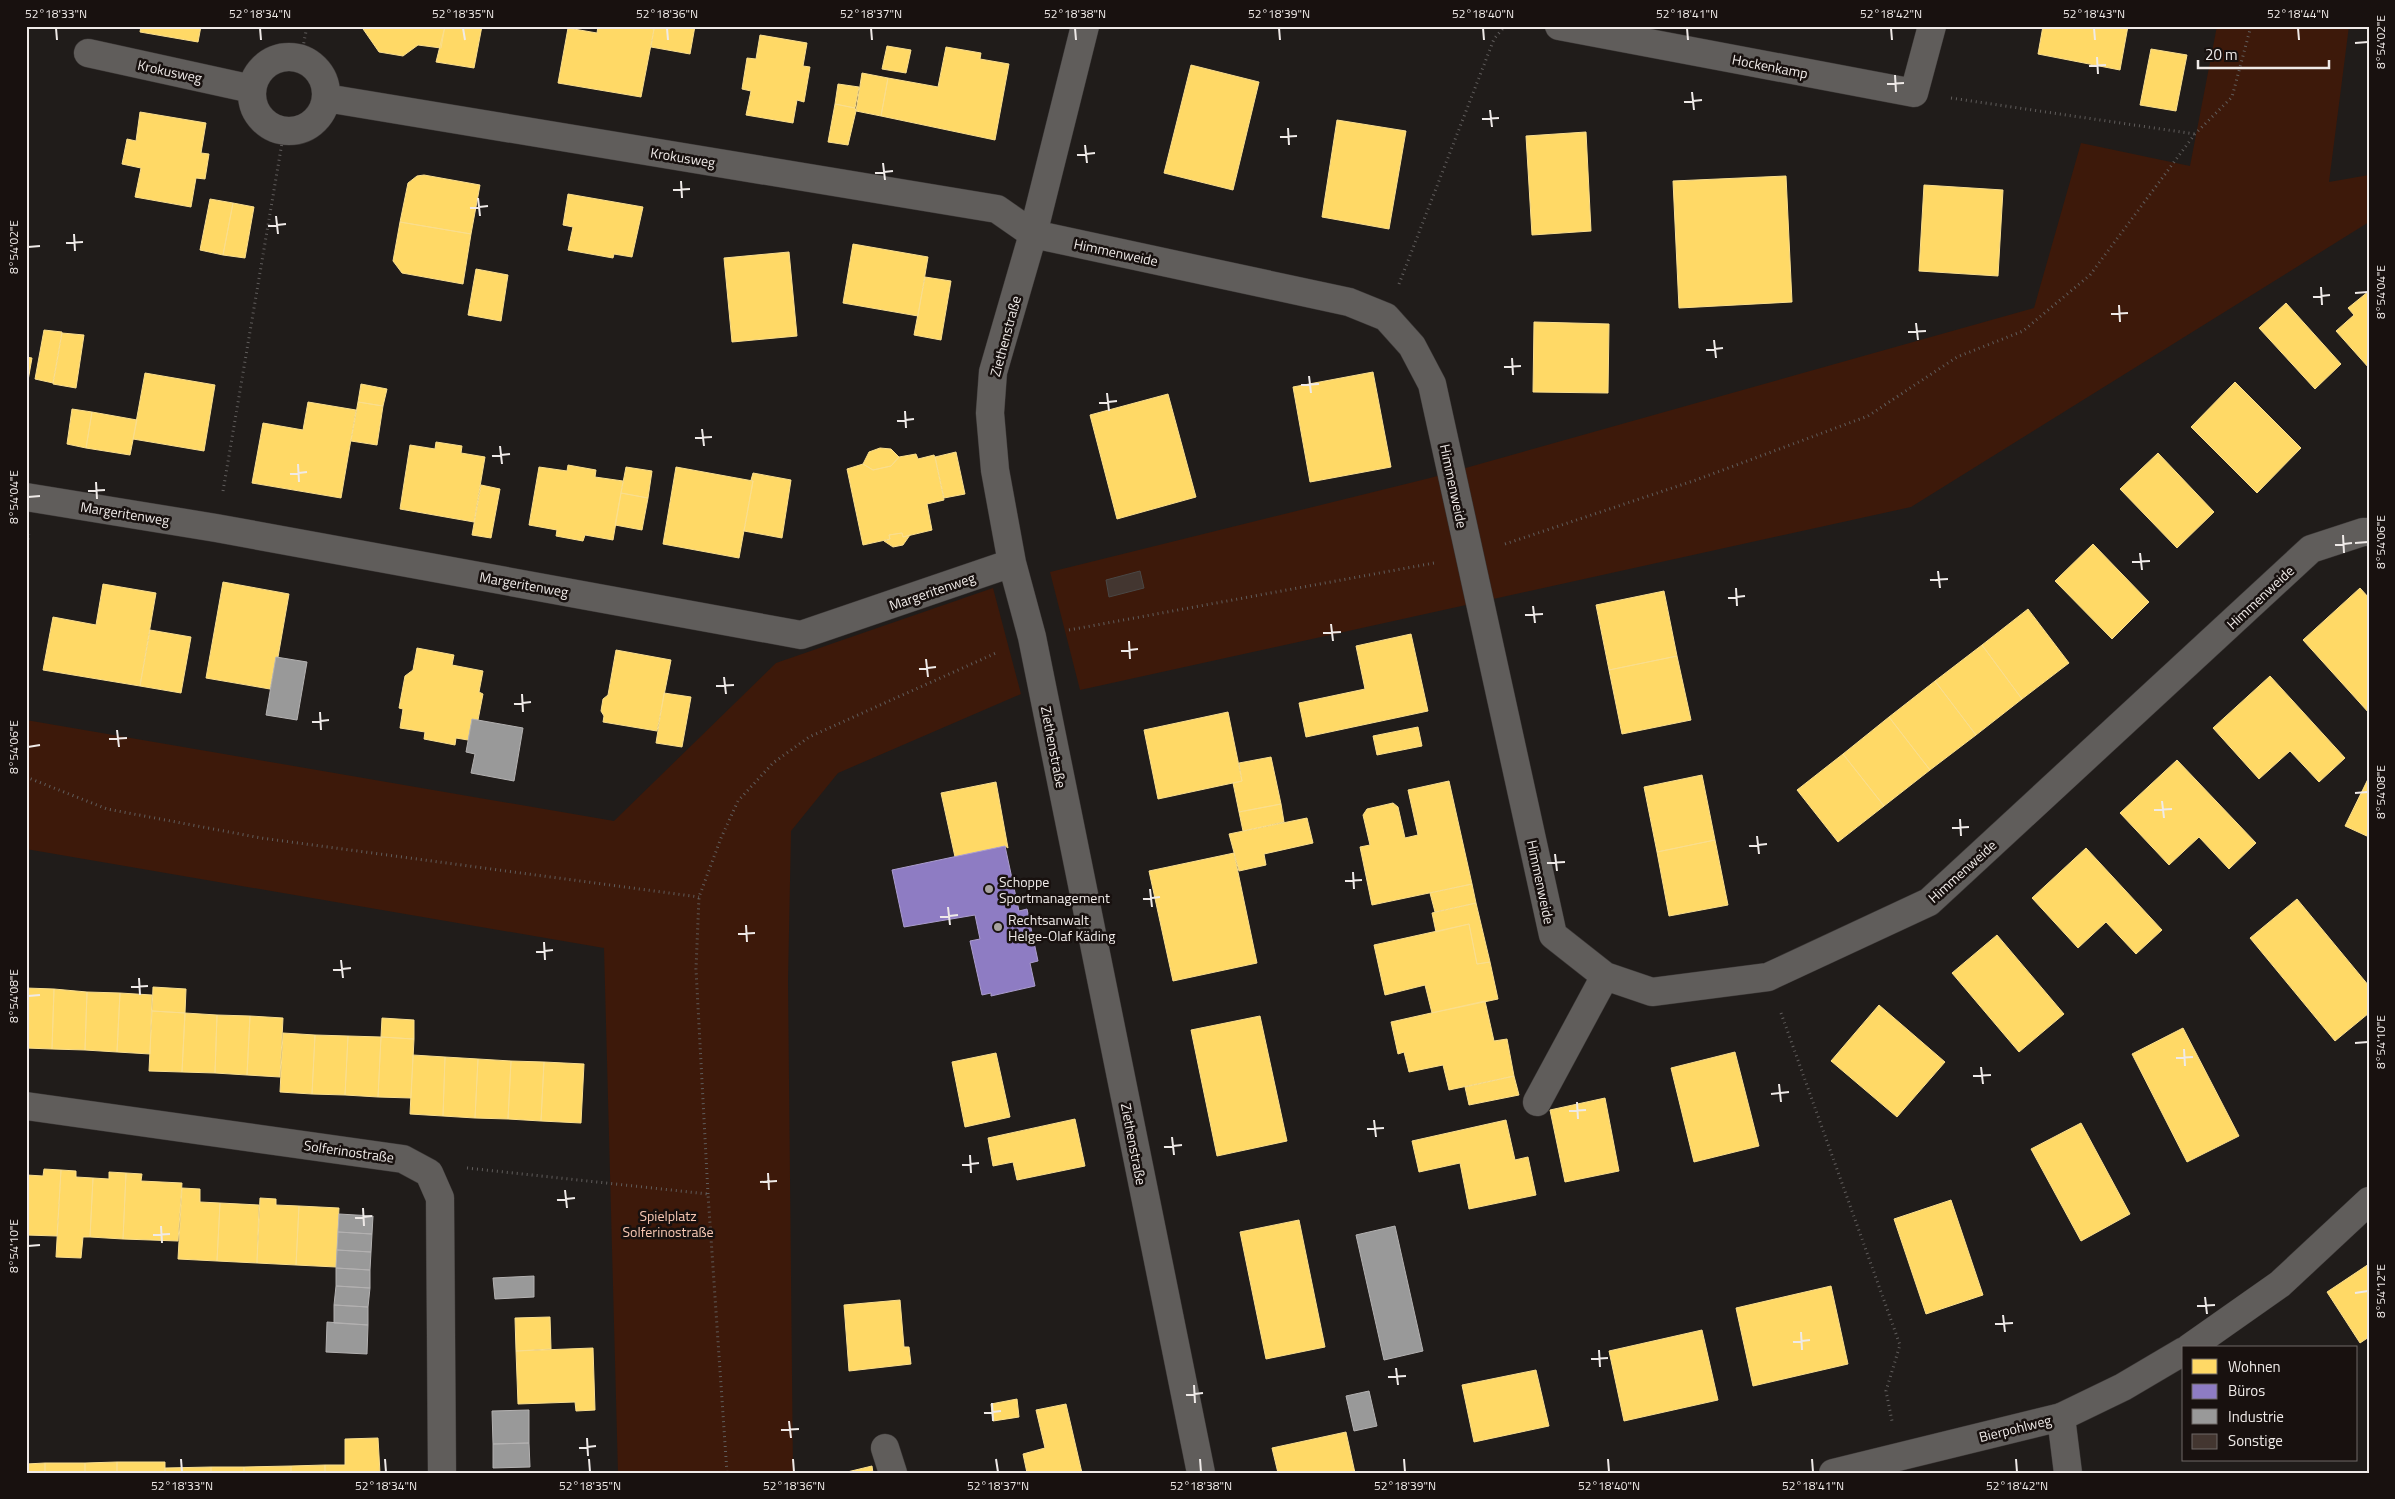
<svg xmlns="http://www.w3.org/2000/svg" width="2395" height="1499" font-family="'Titillium Web',sans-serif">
	<rect width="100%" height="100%" fill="#201c1a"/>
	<!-- green -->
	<path fill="#3d190a" d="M2217 26H2349L2329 182 2369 175V222L1911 507 1080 690 1050 572 1430 478 2034 308 2081 143 2190 166Z
		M993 588 1021 694 838 773 791 831 788 981 793 1473H618L604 948 26 849V720L614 821 776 663Z"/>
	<!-- homes -->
	<path fill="#ffd966" stroke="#fade8d" d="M141 26H201L198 42 140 32Z
		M361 26H445L441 48 418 45 403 56 379 52Z
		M445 26H482L474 68 436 62Z
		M598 26H638L654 29 641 97 558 83 568 28 597 33Z
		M652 26H695L690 54 651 47 654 29Z
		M2043 26H2128L2120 70 2038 54Z
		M760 35 807 43 803 66 810 67 804 102 797 100 793 123 746 115 751 91 742 89 747 58 756 59Z
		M887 46 911 50 906 73 882 69Z
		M946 47 981 53 980 59 1009 64 995 140 881 116 888 78 938 87Z
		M2151 49 2187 55 2176 111 2140 105Z
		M1191 65 1259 82 1233 190 1164 173Z
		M862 73 888 78 881 116 856 111Z
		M838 84 859 87 855 108 835 104Z
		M835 104 855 108 856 111 848 145 828 142Z
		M140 112 206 123 201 153 209 154 205 179 196 178 191 207 135 197 141 168 122 164 127 139 136 141Z
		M1337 120 1406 131 1389 229 1322 217Z
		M1586 132 1591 231 1532 235 1526 136Z
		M424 175 480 185 471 234 400 222 408 183 417 176Z
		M1786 176 1792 302 1679 308 1673 181Z
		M1924 185 2003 190 1998 276 1919 271Z
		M568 194 643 207 632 257 614 254 613 258 568 250 573 227 563 225Z
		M210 199 233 203 223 255 200 250Z
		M233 203 254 207 245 258 223 255Z
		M400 222 471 234 463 284 402 273 393 261Z
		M853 244 928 257 918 316 843 303Z
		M789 252 797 336 732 342 724 258Z
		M476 269 508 275 501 321 468 315Z
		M925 277 951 281 941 340 914 335Z
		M2369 291V368L2336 331 2354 315 2348 308Z
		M2286 303 2341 364 2315 389 2259 328Z
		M1534 322 1609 324 1608 393 1533 392Z
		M44 330 62 332 53 383 35 379Z
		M62 333 84 335 76 388 53 384Z
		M26 357 32 358 26 392Z
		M1373 372 1391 467 1310 482 1293 387Z
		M145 373 215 385 204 451 133 439Z
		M2235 382 2301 448 2257 493 2191 427Z
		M361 384 387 389 383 406 358 402Z
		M1168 394 1196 497 1117 519 1090 415Z
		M308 402 356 410 341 498 252 483 263 423 303 430Z
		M358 402 383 406 377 445 351 441Z
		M72 409 92 412 86 448 67 444Z
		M92 412 137 420 130 455 86 448Z
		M436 442 462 446 461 453 485 457 474 522 400 509 410 445 435 449Z
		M880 448 891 449 899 457 891 466 873 470 863 464 869 452Z
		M956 452 965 494 944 498 935 457Z
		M2158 453 2214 512 2177 548 2120 489Z
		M916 454 918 459 934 455 935 457 944 500 927 504 932 530 903 537 902 533 889 535 890 539 863 545 847 469 863 464 873 470 891 466 899 457Z
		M568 465 596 470 595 477 623 481 613 540 585 535 583 541 556 536 557 530 529 525 539 467 567 471Z
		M626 467 652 471 648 498 621 493Z
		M676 467 753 481 739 558 663 544Z
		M753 473 791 480 782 538 744 531 753 481 751 480Z
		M481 485 500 489 491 538 472 535Z
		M621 493 648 498 642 530 615 525Z
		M902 533 903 537 910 535 903 545 893 547 884 541 890 539 889 535Z
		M2093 544 2149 602 2112 639 2055 581Z
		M223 582 289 594 278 657H276L270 689 206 678Z
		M103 584 156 593 140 686 43 670 53 617 96 625Z
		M2360 588 2369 598V713L2303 640Z
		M1664 591 1677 656 1609 670 1596 605Z
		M2028 609 2069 663 2022 699 1982 645Z
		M150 630 191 637 181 693 140 686Z
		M1411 634 1428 711 1306 737 1299 703 1365 689 1356 646Z
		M1982 645 2022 699 1976 735 1935 681Z
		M417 648 454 655 452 665 483 671 479 692 483 694 478 720 472 719 468 740 456 738 455 745 424 739 425 732 400 728 403 709 399 708 405 676 413 670Z
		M616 650 671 660 657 731 603 722 604 716 601 711 603 699 608 695Z
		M1677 656 1691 720 1622 734 1609 670Z
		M2270 676 2345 758 2319 782 2290 751 2259 779 2213 728Z
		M1935 681 1976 735 1930 770 1889 717Z
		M664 693 691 697 682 747 656 743Z
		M1228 712 1242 781 1158 799 1144 730Z
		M1889 717 1930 770 1884 806 1843 754Z
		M1418 727 1422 746 1377 755 1373 736Z
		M1843 754 1884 806 1838 842 1797 790Z
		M1271 757 1281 804 1239 812 1233 783 1242 781 1239 763Z
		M2177 760 2256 843 2229 869 2199 837 2169 865 2120 813Z
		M1702 775 1715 840 1657 852 1644 787Z
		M2369 777V837L2345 826Z
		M1449 781 1472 884 1372 905 1360 847 1370 845 1363 815 1367 809 1393 803 1398 807 1405 838 1418 835 1408 790Z
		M996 782 1008 848 1005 846 955 857 941 793Z
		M1281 804 1284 822 1243 831 1239 812Z
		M1307 818 1313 843 1264 854 1266 865 1239 871 1229 834Z
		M1715 840 1728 905 1669 916 1657 852Z
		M2086 848 2162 930 2136 954 2106 922 2078 948 2032 898Z
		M1234 853 1257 963 1173 981 1149 871Z
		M1472 884 1476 903 1435 912 1430 893Z
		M2297 899 2369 986V1013L2335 1041 2250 938Z
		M1476 903 1490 962 1477 964 1469 924 1436 932 1432 913Z
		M1469 924 1477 964 1490 962 1498 999 1432 1013 1425 985 1385 995 1374 945Z
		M1997 935 2064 1014 2019 1052 1952 973Z
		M153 987 186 989 185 1013 152 1011Z
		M26 988 54 989 52 1049 26 1048Z
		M54 989 87 992 85 1050 52 1049Z
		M87 992 120 993 117 1052 85 1050Z
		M120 993 152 995 150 1054 117 1052Z
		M1485 1001 1494 1041 1507 1039 1514 1076 1449 1090 1443 1065 1409 1072 1404 1052 1398 1054 1391 1022Z
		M1879 1005 1945 1062 1897 1117 1831 1061Z
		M152 1011 185 1013 182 1072 149 1071Z
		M185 1013 217 1015 215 1073 182 1072Z
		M217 1015 250 1016 247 1075 215 1073Z
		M250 1016 283 1018 280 1077 247 1075Z
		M1260 1016 1287 1141 1217 1156 1191 1030Z
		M382 1018 414 1020V1039L381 1037Z
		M2183 1028 2239 1136 2187 1162 2132 1054Z
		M283 1033 315 1035 312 1094 280 1092Z
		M315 1035 348 1036 345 1095 312 1094Z
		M348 1036 381 1037 378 1097 345 1095Z
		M381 1037 414 1039 411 1098 378 1097Z
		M1735 1052 1759 1146 1694 1162 1671 1068Z
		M996 1053 1010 1117 965 1127 952 1062Z
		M413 1055 445 1057 443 1116 410 1114Z
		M445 1057 478 1059 475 1118 443 1116Z
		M478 1059 511 1061 508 1119 475 1118Z
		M511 1061 544 1062 541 1121 508 1119Z
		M544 1062 584 1064 581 1123 541 1121Z
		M1514 1076 1519 1095 1469 1105 1465 1087Z
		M1605 1098 1619 1171 1565 1182 1550 1110Z
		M1075 1119 1085 1166 1017 1180 1013 1162 993 1166 988 1138Z
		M1506 1120 1515 1160 1528 1157 1536 1195 1469 1209 1460 1163 1419 1172 1412 1141Z
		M2081 1123 2130 1214 2081 1241 2031 1149Z
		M44 1169 61 1170 57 1236 26 1235 27 1175 43 1176Z
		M61 1170 76 1171V1177L93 1178 90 1237H83L81 1258 56 1257Z
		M109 1172 126 1173 123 1239 90 1237 93 1178 109 1179Z
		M126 1173 142 1174 141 1181 182 1183 178 1241 123 1239Z
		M182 1188 200 1189V1202L220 1203 217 1261 178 1259Z
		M260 1198 276 1199V1205L299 1206 296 1265 257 1263Z
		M1951 1200 1983 1295 1926 1314 1894 1219Z
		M220 1203 259 1205 257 1263 217 1261Z
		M299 1206 339 1208 336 1267 296 1265Z
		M1299 1220 1325 1347 1266 1359 1240 1232Z
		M2369 1264V1337L2360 1343 2327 1292Z
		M1831 1286 1848 1364 1753 1386 1736 1308Z
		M900 1300 904 1347H909L911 1364 849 1371 844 1305Z
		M550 1317 551 1349 516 1351 515 1318Z
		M1702 1330 1718 1400 1624 1421 1609 1351Z
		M593 1348 595 1410 576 1411 575 1402 518 1404 516 1351Z
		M1536 1370 1549 1426 1474 1442 1462 1385Z
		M1017 1399 1019 1417 993 1421 991 1404Z
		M1066 1404 1082 1473H1027L1023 1454 1045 1448 1036 1410Z
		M1346 1432 1355 1473H1278L1272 1448Z
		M378 1438 380 1473H325V1465H345V1439Z
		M117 1462H165V1473H117Z
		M117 1462V1473H85V1463Z
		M45 1463H85V1473H45Z
		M45 1463V1473H26V1464Z
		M325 1465V1473H291V1466Z
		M291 1466V1473H244V1467Z
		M872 1466 873 1473H843Z
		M211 1467H244V1473H211Z
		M211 1467V1473H165V1468Z"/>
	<!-- offices -->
	<path fill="#8e7cc3" stroke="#ab9dce" d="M1005 846 1019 911 1027 909 1038 961 1030 963 1035 986 991 996V993L982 995 970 941 980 939 975 915 904 927 892 870Z"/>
	<!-- industry -->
	<path fill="#999" stroke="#b3b1b1" d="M276 657 307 662 297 720 266 715Z
		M472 719 523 728 514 781 471 773 475 754 466 752Z
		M339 1214 373 1216 372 1234 338 1232Z
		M1395 1226 1423 1351 1384 1360 1356 1235Z
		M338 1232 372 1234 371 1252 337 1250Z
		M337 1250 371 1252 370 1270 336 1268Z
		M336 1268 370 1270V1288L336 1286Z
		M534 1276V1297L495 1299 493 1278Z
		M336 1286 370 1288 368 1307 334 1305Z
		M334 1305 368 1307V1325L334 1323Z
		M327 1322 368 1325 367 1354 326 1352Z
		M1369 1391 1377 1426 1354 1431 1346 1396Z
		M529 1410V1443L493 1444 492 1411Z
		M529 1443 530 1467 493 1468V1444Z"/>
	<!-- building -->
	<path fill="#433630" stroke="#4a4745" d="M1140 571 1144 588 1109 597 1106 580Z"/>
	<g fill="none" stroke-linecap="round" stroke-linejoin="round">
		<!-- minor casing -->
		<g stroke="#3b3736" stroke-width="29">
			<path id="minor" d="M1085 26 1033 234 993 372 990 413 995 470 1012 563 1032 637 1201 1473
				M1559 26 1914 93 1932 26
				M88 53 252 89
				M252 94a37 37 0 1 1 74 0a37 37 0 1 1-74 0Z
				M326 98 997 209 1033 234 1349 302 1386 317 1412 346 1432 384 1553 935 1605 976 1652 992 1768 977 1929 902 2311 549 2363 532H2369
				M26 497 216 528 801 635 1012 563
				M1537 1102 1605 976
				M26 1106 403 1159 429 1173 440 1198 442 1473
				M2189 1348 2280 1284 2369 1201
				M2061 1417 2068 1473
				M885 1448 893 1473
				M1833 1473 2061 1417 2123 1387 2184 1351"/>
		</g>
		<!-- path -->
		<path stroke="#605d5c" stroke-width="3" stroke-dasharray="1 4" stroke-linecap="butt" d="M301 58 307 26
			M1951 98 2195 134
			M1399 284 1494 39 1505 26
			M223 491 284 131
			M1505 544 1696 480 1868 416 1957 357 2023 331 2090 275 2195 134 2232 97 2251 26
			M26 549 29 534
			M1069 630 1434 563
			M26 777 107 809 261 838 699 897
			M1781 1013 1900 1345 1886 1391 1892 1421
			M467 1168 708 1194 727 1473
			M708 1194 696 969 699 897 721 838 738 801 773 763 809 737 996 653"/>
		<!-- minor -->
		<use href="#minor" stroke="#605d5b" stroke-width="28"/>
	</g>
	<!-- ticks -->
	<path fill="none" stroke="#efeae8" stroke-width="2" d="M56 28 57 40M260 28 261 40M463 28 465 40M667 28 668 40M871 28 872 40M1075 28 1076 40M1279 28 1280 40M1483 28 1484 40M1687 28 1688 40M1891 28 1892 40M2094 28 2095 40M2298 28 2299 40M2355 43 2368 42M2097 57 2098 74M2089 66 2106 65M1895 75 1896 92M1887 84 1904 83M1692 92 1694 110M1684 102 1702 100M1490 110 1492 127M1482 119 1499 118M1288 128 1289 145M1280 137 1297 136M1085 145 1087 163M1077 155 1095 153M883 163 885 180M875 173 893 171M681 181 682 198M673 190 690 189M478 198 480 216M470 208 488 206M276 216 278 234M268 226 286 224M74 234 75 251M66 243 83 242M28 247 40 246M2321 287 2322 305M2355 293 2368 292M2313 297 2330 295M2119 305 2120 322M2111 314 2128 313M1916 323 1918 340M1908 332 1926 331M1714 340 1716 358M1706 350 1723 348M1512 358 1513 375M1504 367 1521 366M1309 376 1311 393M1301 385 1319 384M1107 393 1109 411M1099 403 1117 401M905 411 906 428M897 421 914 419M702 429 704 446M695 438 712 437M500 446 502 464M492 456 510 454M298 464 299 482M290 474 307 472M96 482 97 499M88 491 105 490M28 497 40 496M2343 535 2344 553M2355 543 2368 542M2335 545 2352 543M2140 553 2142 570M2132 562 2150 561M1938 571 1940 588M1930 580 1948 579M1736 588 1737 606M1728 598 1745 596M1533 606 1535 623M1525 615 1543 614M1331 624 1333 641M1323 633 1341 632M1129 641 1130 659M1121 651 1138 649M926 659 928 677M919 669 936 667M724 677 726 694M716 686 734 685M522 694 523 712M514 704 531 702M320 712 321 730M312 722 329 720M117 730 119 747M109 739 127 738M28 747 40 745M2355 793 2368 792M2162 801 2164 818M2154 810 2172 809M1960 819 1961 836M1952 828 1969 827M1757 836 1759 854M1749 846 1767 844M1555 854 1557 871M1547 863 1565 862M1353 872 1354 889M1345 881 1362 880M1150 889 1152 907M1143 899 1160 897M948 907 950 925M940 917 958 915M746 925 747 942M738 934 755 933M544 942 545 960M536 952 553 950M341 960 343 978M333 970 351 968M139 978 140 995M131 987 148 986M28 996 40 995M2355 1043 2368 1042M2184 1049 2185 1066M2176 1058 2193 1057M1981 1067 1983 1084M1973 1076 1991 1075M1779 1084 1781 1102M1771 1094 1789 1092M1577 1102 1578 1119M1569 1111 1586 1110M1374 1120 1376 1137M1367 1129 1384 1128M1172 1137 1174 1155M1164 1147 1182 1145M970 1155 971 1173M962 1165 979 1163M768 1173 769 1190M760 1182 777 1181M565 1190 567 1208M557 1200 575 1198M363 1208 364 1226M355 1218 372 1216M161 1226 162 1243M153 1235 170 1234M28 1246 40 1245M2355 1293 2368 1291M2205 1297 2207 1314M2197 1306 2215 1305M2003 1315 2005 1332M1995 1324 2013 1323M1801 1332 1802 1350M1793 1342 1810 1340M1599 1350 1600 1367M1591 1359 1608 1358M1396 1368 1398 1385M1388 1377 1406 1376M1194 1385 1195 1403M1186 1395 1203 1393M992 1403 993 1421M984 1413 1001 1411M789 1421 791 1438M781 1430 799 1429M587 1438 588 1456M579 1448 596 1446M181 1459 182 1472M385 1459 386 1472M589 1459 590 1472M793 1459 794 1472M996 1459 998 1472M1200 1459 1201 1472M1404 1459 1405 1472M1608 1459 1609 1472M1812 1459 1813 1472M2016 1459 2017 1472"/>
	<!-- markers -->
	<g fill="#a7a2a0" stroke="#18110f" stroke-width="2">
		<circle cx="989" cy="889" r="5"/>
		<circle cx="998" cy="927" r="5"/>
	</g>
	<g text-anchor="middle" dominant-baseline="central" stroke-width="5" stroke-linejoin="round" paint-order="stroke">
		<!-- street labels -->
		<g font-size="14" fill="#efeae8" stroke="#18110f">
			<text transform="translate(1770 66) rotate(11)">Hockenkamp</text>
			<text transform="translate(170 71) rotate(12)">Krokusweg</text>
			<text transform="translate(683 157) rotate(9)">Krokusweg</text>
			<text transform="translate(1116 252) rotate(12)">Himmenweide</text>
			<text transform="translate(1005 336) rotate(-75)">Ziethenstraße</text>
			<text transform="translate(1454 486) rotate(78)">Himmenweide</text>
			<text transform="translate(125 513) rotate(9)">Margeritenweg</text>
			<text transform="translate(524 584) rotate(10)">Margeritenweg</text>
			<text transform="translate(932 591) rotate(-19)">Margeritenweg</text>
			<text transform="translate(2260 597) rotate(-43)">Himmenweide</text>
			<text transform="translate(1054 747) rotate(79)">Ziethenstraße</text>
			<text transform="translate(1962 871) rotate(-42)">Himmenweide</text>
			<text transform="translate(1541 882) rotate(78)">Himmenweide</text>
			<text transform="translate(1134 1144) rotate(79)">Ziethenstraße</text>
			<text transform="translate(349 1151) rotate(8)">Solferinostraße</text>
			<text transform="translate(2015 1428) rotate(-14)">Bierpohlweg</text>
		</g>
		<!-- poi labels -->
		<g font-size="14" fill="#efeae8" stroke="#18110f" text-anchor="start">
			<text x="999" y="881">Schoppe<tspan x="999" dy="16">Sportmanagement</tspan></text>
			<text x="1008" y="919">Rechtsanwalt<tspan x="1008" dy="16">Helge-Olaf Käding</tspan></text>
		</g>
		<!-- park labels -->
		<g font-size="14" fill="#f8c8b4" stroke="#18110f">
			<text x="668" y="1215">Spielplatz<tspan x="668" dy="16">Solferinostraße</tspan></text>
		</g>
	</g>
	<!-- border -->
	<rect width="2395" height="1499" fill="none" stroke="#18110f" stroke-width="55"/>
	<!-- legend -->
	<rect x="2182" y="1346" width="175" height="115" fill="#18110f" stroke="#6e6866"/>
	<rect x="2192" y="1359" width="25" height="15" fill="#ffd966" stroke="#6e6866"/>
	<text x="2228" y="1372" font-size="15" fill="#efeae8">Wohnen</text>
	<rect x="2192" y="1384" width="25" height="15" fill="#8e7cc3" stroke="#6e6866"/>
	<text x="2228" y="1396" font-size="15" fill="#efeae8">Büros</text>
	<rect x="2192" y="1409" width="25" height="15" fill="#999999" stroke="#6e6866"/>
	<text x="2228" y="1422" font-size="15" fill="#efeae8">Industrie</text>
	<rect x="2192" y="1434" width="25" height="15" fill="#433630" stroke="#6e6866"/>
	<text x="2228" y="1446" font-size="15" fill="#efeae8">Sonstige</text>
	<!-- scale -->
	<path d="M2198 60v8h131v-8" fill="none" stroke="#efeae8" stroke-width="2.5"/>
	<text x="2205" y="60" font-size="15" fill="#efeae8" stroke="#18110f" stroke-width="4" paint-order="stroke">20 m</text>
	<rect x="28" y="28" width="2340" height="1444" fill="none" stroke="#efeae8" stroke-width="2"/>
	<g font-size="12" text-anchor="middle" fill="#efeae8">
		<text x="56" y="18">52°18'33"N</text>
		<text x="260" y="18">52°18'34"N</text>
		<text x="463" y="18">52°18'35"N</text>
		<text x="667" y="18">52°18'36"N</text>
		<text x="871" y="18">52°18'37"N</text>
		<text x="1075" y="18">52°18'38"N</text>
		<text x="1279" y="18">52°18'39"N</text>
		<text x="1483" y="18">52°18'40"N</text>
		<text x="1687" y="18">52°18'41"N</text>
		<text x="1891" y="18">52°18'42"N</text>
		<text x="2094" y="18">52°18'43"N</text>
		<text x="2298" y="18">52°18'44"N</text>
		<text transform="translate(2381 42) rotate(-90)" y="4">8°54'02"E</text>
		<text transform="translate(14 247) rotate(-90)" y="4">8°54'02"E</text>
		<text transform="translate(2381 292) rotate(-90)" y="4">8°54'04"E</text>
		<text transform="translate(14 497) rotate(-90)" y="4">8°54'04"E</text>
		<text transform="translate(2381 542) rotate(-90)" y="4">8°54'06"E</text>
		<text transform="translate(14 747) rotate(-90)" y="4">8°54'06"E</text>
		<text transform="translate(2381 792) rotate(-90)" y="4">8°54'08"E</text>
		<text transform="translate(14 996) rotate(-90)" y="4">8°54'08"E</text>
		<text transform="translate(2381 1042) rotate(-90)" y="4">8°54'10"E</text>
		<text transform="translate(14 1246) rotate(-90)" y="4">8°54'10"E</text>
		<text transform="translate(2381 1291) rotate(-90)" y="4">8°54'12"E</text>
		<text x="182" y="1490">52°18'33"N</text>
		<text x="386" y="1490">52°18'34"N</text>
		<text x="590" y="1490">52°18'35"N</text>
		<text x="794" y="1490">52°18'36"N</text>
		<text x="998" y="1490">52°18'37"N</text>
		<text x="1201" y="1490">52°18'38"N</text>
		<text x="1405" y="1490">52°18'39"N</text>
		<text x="1609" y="1490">52°18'40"N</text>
		<text x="1813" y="1490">52°18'41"N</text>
		<text x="2017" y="1490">52°18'42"N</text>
	</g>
</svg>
